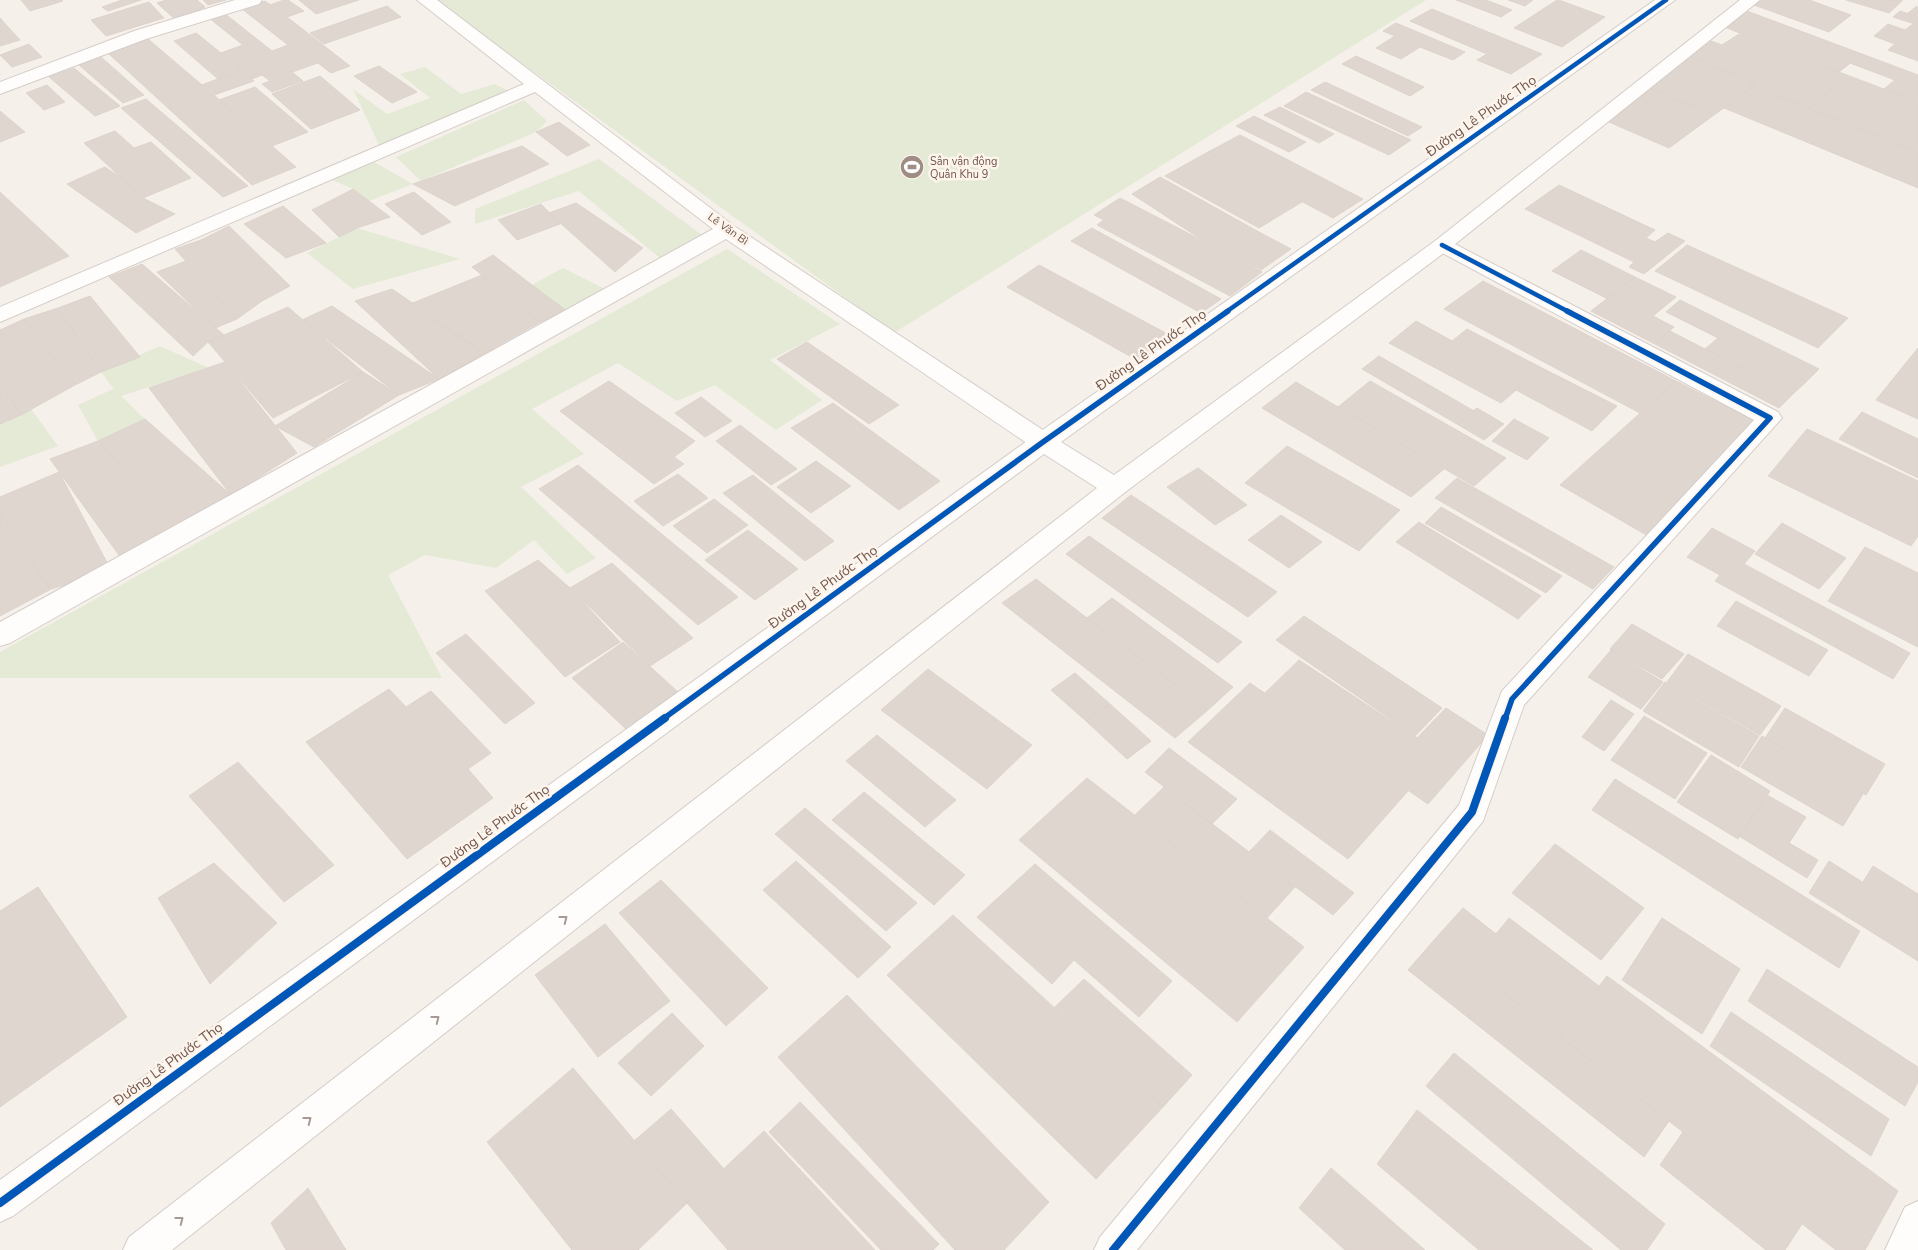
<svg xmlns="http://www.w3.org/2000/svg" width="1918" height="1250" font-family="'Nunito Sans',sans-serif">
	<rect width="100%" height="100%" fill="#f6f0ea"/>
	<!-- green -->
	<path fill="#e4ead6" d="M435 0H1426L894 333Z
		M425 67 461 94 495 84 507 90 380 147 353 89 387 114 430 98 400 74Z
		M524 100 547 121 536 132 421 181 396 157Z
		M599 159 702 235 661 259 579 191 475 224V209Z
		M374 162 413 184 369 201 353 189 332 180Z
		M357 228 460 259 353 289 307 253Z
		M727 249 840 324 770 360 822 400 776 430 715 385 677 401 618 363 532 409 584 454 521 487 596 558 567 574 534 540 496 568 425 555 388 575 442 678H0V652Z
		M563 268 605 289 567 311 532 285Z
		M160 346 209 368 121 396 145 419 98 441 78 405 113 389 116 392 101 372Z
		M31 409 58 446 0 467V423Z"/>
	<!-- building -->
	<path fill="#dfd6d0" stroke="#ded3cd" d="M21 0H61L63 1 30 11Z
		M122 0H141L108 11 102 7Z
		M166 0H197L205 7 196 11 200 14 178 22 157 3Z
		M203 0H226L208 5Z
		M284 0H288L304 11 287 17 270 5Z
		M299 0H359L316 14Z
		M1456 0H1486L1512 10 1501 17Z
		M1508 0H1533L1525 6Z
		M1557 0H1559L1605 17 1562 47 1514 28Z
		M1761 0H1809L1851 15 1829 32 1754 5Z
		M1846 0H1903L1889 13Z
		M265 1 287 17 350 66 331 73 318 63 292 72 303 81 272 92 262 84 270 81 262 75 252 79 221 53 243 45 209 18 224 13 272 51 288 45 242 9Z
		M149 2 164 18 106 36 91 20Z
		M387 6 401 17 324 44 310 33Z
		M1917 6 1918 17 1908 13Z
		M1432 9 1542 54 1511 74 1477 60 1487 54 1410 21Z
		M1747 11 1862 54 1839 72 1727 28Z
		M1900 11 1918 17V25L1893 17Z
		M0 18 20 40 0 46Z
		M1396 23 1465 52 1453 60 1420 47 1401 59 1376 48 1395 36 1383 31Z
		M1888 24 1905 30 1913 24 1918 25V61L1888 50 1895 44 1874 36Z
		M196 33 221 53 241 70 218 79 174 41Z
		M1739 34 1839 72 1825 82 1837 86 1808 108 1753 86 1757 84 1691 57 1711 41 1722 45Z
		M148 39 202 85 241 70 254 81 214 95 296 167 252 185 108 53Z
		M29 44 42 57 12 67 0 55Z
		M1862 54 1918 75V102L1884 89 1895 80 1850 63Z
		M1356 56 1424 87 1410 96 1342 64Z
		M101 57 144 95 123 103 79 65Z
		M1691 57 1757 84 1714 115 1651 89Z
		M379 66 417 92 392 103 354 76Z
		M74 68 120 106 95 116 49 77Z
		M1839 72 1918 102V152L1808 108 1837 86 1825 82Z
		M320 76 360 110 311 129 272 94Z
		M1325 82 1422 127 1408 136 1311 90Z
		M47 85 65 102 44 110 26 93Z
		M1753 86 1918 152V188L1724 108Z
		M255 87 308 132 272 146 219 100Z
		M1651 89 1714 115 1669 148 1609 122Z
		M1306 92 1411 140 1389 155 1284 106Z
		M146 99 248 186 223 197 121 108Z
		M1280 107 1334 134 1319 143 1264 115Z
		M0 111 25 132 0 142Z
		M1254 116 1306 142 1289 152 1236 126Z
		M559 122 590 145 567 156 536 132Z
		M115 131 134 148 151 142 191 178 143 198 84 143Z
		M1240 135 1363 199 1333 218 1208 152Z
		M522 146 549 164 455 206 413 184Z
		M1208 152 1302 202 1259 228 1165 176Z
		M105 167 127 182 143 198 175 214 136 233 67 184Z
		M1160 177 1259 232 1291 249 1261 270 1207 243 1132 194Z
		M1559 185 1655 230 1646 238 1655 242 1668 233 1685 241 1644 274 1629 267 1634 262 1525 209Z
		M353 189 369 201 390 217 357 228 330 201Z
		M0 192 69 256 0 287Z
		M414 192 451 222 422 235 385 204Z
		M1120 198 1207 243 1262 272 1230 296 1097 225 1104 220 1094 215Z
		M330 201 357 228 339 237 312 210Z
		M576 203 643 248 615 272 549 213Z
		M541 204 560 224 517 240 498 220Z
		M283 206 326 243 286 258 244 224Z
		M229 226 290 286 262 301 201 240Z
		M1092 228 1221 299 1201 313 1071 241Z
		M201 240 262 301 237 319 175 249Z
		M1687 245 1848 318 1818 348 1655 271Z
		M1581 250 1635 277 1608 299 1552 271Z
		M493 255 532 285 567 311 540 322 472 267Z
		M186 261 237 319 215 328 157 272Z
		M142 264 224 335 208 342 193 356 109 277Z
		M1039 265 1175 338 1142 363 1007 287Z
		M482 275 540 322 485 353 408 305Z
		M1635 277 1676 297 1653 316 1674 327 1655 344 1591 311Z
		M1483 281 1676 381 1640 413 1444 309Z
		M392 289 485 353 439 379 355 301Z
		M90 296 140 357 101 372 58 308Z
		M1680 300 1819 369 1806 382 1666 312Z
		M332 306 439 379 399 395 302 320Z
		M288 307 363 372 273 418 208 342Z
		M58 308 101 372 75 385 24 319Z
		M24 319 75 385 21 415 0 382V330Z
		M1416 321 1452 341 1467 329 1542 368 1501 403 1389 343Z
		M1670 331 1705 349 1793 394 1779 408 1655 344Z
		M1718 338 1806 382 1793 394 1705 349Z
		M807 342 899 405 869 424 777 359Z
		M1918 348V419L1876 400Z
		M1379 356 1474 411 1457 424 1362 369Z
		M225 362 297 453 231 495 149 388Z
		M1542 368 1617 406 1592 431 1516 390Z
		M363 372 399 395 314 447 275 426Z
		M609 381 695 441 674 457 684 464 654 484 560 411Z
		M1370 381 1506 458 1474 486 1338 407Z
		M1676 381 1762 425 1648 536 1560 485Z
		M0 382 21 415 0 424Z
		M1296 382 1338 407 1444 469 1411 497 1262 408Z
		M701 397 732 421 705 437 675 413Z
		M833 403 940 481 899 510 791 428Z
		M1477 408 1504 424 1484 440 1457 424Z
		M1862 412 1918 439V478L1839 439Z
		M145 419 231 495 175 524 98 441Z
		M1514 419 1549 438 1527 460 1492 441Z
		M740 425 797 469 771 485 716 441Z
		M1807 429 1918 481V536L1911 546 1768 476Z
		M98 441 175 524 126 565 50 459Z
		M1287 446 1400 510 1359 551 1245 483Z
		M816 461 851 486 811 513 777 487Z
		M578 465 738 597 698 625 539 489Z
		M1198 468 1247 505 1215 525 1167 487Z
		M59 472 112 572 51 589 0 528V497Z
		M678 474 708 498 663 526 634 501Z
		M753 475 834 541 805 561 723 493Z
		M1457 478 1614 567 1593 589 1435 498Z
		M1131 495 1277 592 1248 617 1102 518Z
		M714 499 748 525 707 553 673 526Z
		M1441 507 1562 576 1546 593 1425 523Z
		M0 513 51 589 0 616Z
		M1281 515 1322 542 1289 568 1248 540Z
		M1419 522 1541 596 1518 619 1396 542Z
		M1782 523 1846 558 1819 589 1755 554Z
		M1712 528 1755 551 1744 564 1910 653 1893 679 1715 581 1720 575 1687 557Z
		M748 530 798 569 755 600 705 560Z
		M1089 536 1242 642 1218 663 1066 554Z
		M1865 547 1918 573V647L1828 601Z
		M538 560 570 588 620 642 565 677 485 591Z
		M612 563 693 638 650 666 570 588Z
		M1036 579 1087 618 1208 710 1175 738 1002 603Z
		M1112 598 1233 687 1208 710 1087 618Z
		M1736 601 1828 650 1809 676 1717 626Z
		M1304 616 1442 708 1415 736 1276 640Z
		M1632 624 1684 654 1662 679 1610 649Z
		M466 634 535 703 505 724 436 653Z
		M623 642 678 692 626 729 572 678Z
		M1611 650 1663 682 1641 709 1588 677Z
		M1688 654 1781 706 1760 735 1667 682Z
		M1299 660 1417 738 1446 708 1488 735 1428 804 1265 693Z
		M928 669 1032 745 987 789 881 710Z
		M1075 673 1110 704 1086 721 1051 690Z
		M1665 682 1759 736 1739 767 1643 711Z
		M1250 683 1408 791 1348 859 1188 742Z
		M389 689 406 707 431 691 491 753 468 769 493 798 407 859 306 742Z
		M1611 700 1634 714 1604 751 1582 737Z
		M1110 704 1151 741 1127 759 1086 721Z
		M1785 708 1885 764 1866 795 1765 738Z
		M1644 716 1707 753 1675 799 1611 760Z
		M877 735 956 800 925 827 846 761Z
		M1762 736 1863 794 1843 826 1741 767Z
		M1169 748 1237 799 1212 824 1145 772Z
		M1711 755 1770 791 1738 839 1677 802Z
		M238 762 334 865 284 902 189 796Z
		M1087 778 1304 947 1237 1022 1019 840Z
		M1615 779 1860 931 1839 968 1592 810Z
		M1164 787 1295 887 1267 918 1135 815Z
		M864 792 965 875 934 905 832 820Z
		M1767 795 1806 817 1789 843 1818 860 1807 878 1739 836Z
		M805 808 917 903 886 931 775 834Z
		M1270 830 1354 893 1333 915 1249 852Z
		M1555 844 1644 908 1601 960 1512 893Z
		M796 861 891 947 858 978 763 890Z
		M1829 861 1918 917V961L1809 893Z
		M214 863 277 923 210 984 158 898Z
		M1035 864 1172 981 1139 1017 1074 960 1052 984 977 917Z
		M1873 866 1918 894V917L1863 882Z
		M661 880 768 988 726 1026 619 913Z
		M38 887 127 1017 0 1107V911Z
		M1463 908 1496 934 1509 918 1599 986 1560 1037 1435 939Z
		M953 915 1163 1107 1096 1179 887 975Z
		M1662 918 1740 969 1702 1034 1622 980Z
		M605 924 670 1001 598 1057 535 975Z
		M1435 939 1669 1121 1644 1157 1408 970Z
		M1767 969 1918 1067V1082L1905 1106 1748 1001Z
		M1607 976 1898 1191 1865 1250H1836L1560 1037Z
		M1084 979 1192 1075 1163 1107 1055 1007Z
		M847 995 1049 1202 1004 1250H955L778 1057Z
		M1731 1012 1889 1119 1871 1156 1710 1046Z
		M672 1013 704 1046 651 1096 618 1063Z
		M1454 1053 1665 1224 1647 1250H1621L1426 1086Z
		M573 1068 687 1203 638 1250H572L487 1142Z
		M800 1102 939 1244 933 1250H881L769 1132Z
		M671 1109 724 1169 687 1203 634 1141Z
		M1417 1110 1593 1250H1479L1377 1164Z
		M764 1131 875 1250H728L687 1203Z
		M1683 1132 1802 1224 1785 1250H1766L1660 1165Z
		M1331 1168 1425 1250H1345L1299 1208Z
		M308 1188 346 1250H286L271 1223Z"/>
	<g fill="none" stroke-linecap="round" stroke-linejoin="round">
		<!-- street casing -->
		<g stroke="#d5cdc8" stroke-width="2">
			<path id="street" d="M235 0H262L259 4 146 39 0 94V82L134 31Z
				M417 0H437L734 226 1052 436 1055 442 1052 448 1043 450 1034 448 726 239 10 643 0 646V622L713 229 535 92 0 322V307L524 84Z
				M1442 239 1449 241 1778 412 1782 418 1524 705 1483 821 1137 1250H1094L1100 1237 1459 805 1502 691 1754 420 1435 249 1431 245 1435 241Z
				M1918 1201V1250H1885L1905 1207Z"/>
		</g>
		<!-- secondary casing -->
		<g stroke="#d4ccc7" stroke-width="2">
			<path id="secondary" d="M1655 0H1675L1061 442 1114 475 1435 241 1740 0H1760L1449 249 1124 493 172 1250H123L129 1237 1097 488 1044 454 13 1216 0 1222V1180L1034 436Z"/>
		</g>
		<!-- street -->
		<use href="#street" fill="#fefdfc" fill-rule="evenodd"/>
		<!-- secondary -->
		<use href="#secondary" fill="#fefdfc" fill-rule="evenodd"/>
		<!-- cycleway-far2 casing -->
		<g stroke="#fdf5ec" stroke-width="7">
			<path id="cycleway-far2" d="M1442 245 1569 312
				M1226 312 1666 0"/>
		</g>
		<!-- cycleway-far1 casing -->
		<g stroke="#fdf5ec" stroke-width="9">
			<path id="cycleway-far1" d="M663 719 1043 442 1228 311
				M1505 719 1512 699 1770 418 1567 311"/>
		</g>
		<!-- cycleway casing -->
		<g stroke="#fdf5ec" stroke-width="11">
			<path id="cycleway" d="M0 1203 665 718
				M1113 1250 1472 812 1505 718"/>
		</g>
		<!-- cycleway-far2 -->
		<use href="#cycleway-far2" stroke="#0057b8" stroke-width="4.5"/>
		<!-- cycleway-far1 -->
		<use href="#cycleway-far1" stroke="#0057b8" stroke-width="5.5"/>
		<!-- cycleway -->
		<use href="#cycleway" stroke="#0057b8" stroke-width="8"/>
	</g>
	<!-- one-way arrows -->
	<defs><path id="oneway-chevron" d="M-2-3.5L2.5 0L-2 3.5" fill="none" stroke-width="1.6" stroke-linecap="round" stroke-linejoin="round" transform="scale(1.25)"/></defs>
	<g stroke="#a99994">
		<use href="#oneway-chevron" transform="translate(564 919) rotate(-38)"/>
		<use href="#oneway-chevron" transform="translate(436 1019) rotate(-38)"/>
		<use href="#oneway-chevron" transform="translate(308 1120) rotate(-38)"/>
		<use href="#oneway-chevron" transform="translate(180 1220) rotate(-38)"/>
	</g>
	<!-- icons -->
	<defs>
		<g id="stadium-disc" transform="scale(1.25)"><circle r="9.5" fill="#9f8d85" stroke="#fdf5ec"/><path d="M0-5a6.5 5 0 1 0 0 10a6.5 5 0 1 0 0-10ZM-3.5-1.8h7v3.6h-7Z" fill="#fff"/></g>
	</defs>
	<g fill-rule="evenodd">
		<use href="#stadium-disc" x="912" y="167"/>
	</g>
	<g text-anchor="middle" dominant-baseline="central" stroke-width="5" stroke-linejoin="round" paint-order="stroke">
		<!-- far-poi labels -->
		<g font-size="11" fill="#70574e" stroke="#fdf5ec" text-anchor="start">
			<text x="930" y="161">Sân vận động<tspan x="930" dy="13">Quân Khu 9</tspan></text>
		</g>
		<!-- far-street labels -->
		<g font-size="11" fill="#70574e" stroke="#fdf5ec">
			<text transform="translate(728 229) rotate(35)">Lê Văn Bì</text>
		</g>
		<!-- street labels -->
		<g font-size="14" fill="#70574e" stroke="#fdf5ec">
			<text transform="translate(1481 116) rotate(-35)">Đường Lê Phước Thọ</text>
			<text transform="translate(1151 350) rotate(-35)">Đường Lê Phước Thọ</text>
			<text transform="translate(823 587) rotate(-36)">Đường Lê Phước Thọ</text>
			<text transform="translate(495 826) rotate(-36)">Đường Lê Phước Thọ</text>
			<text transform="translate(168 1064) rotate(-36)">Đường Lê Phước Thọ</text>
		</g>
	</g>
</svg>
